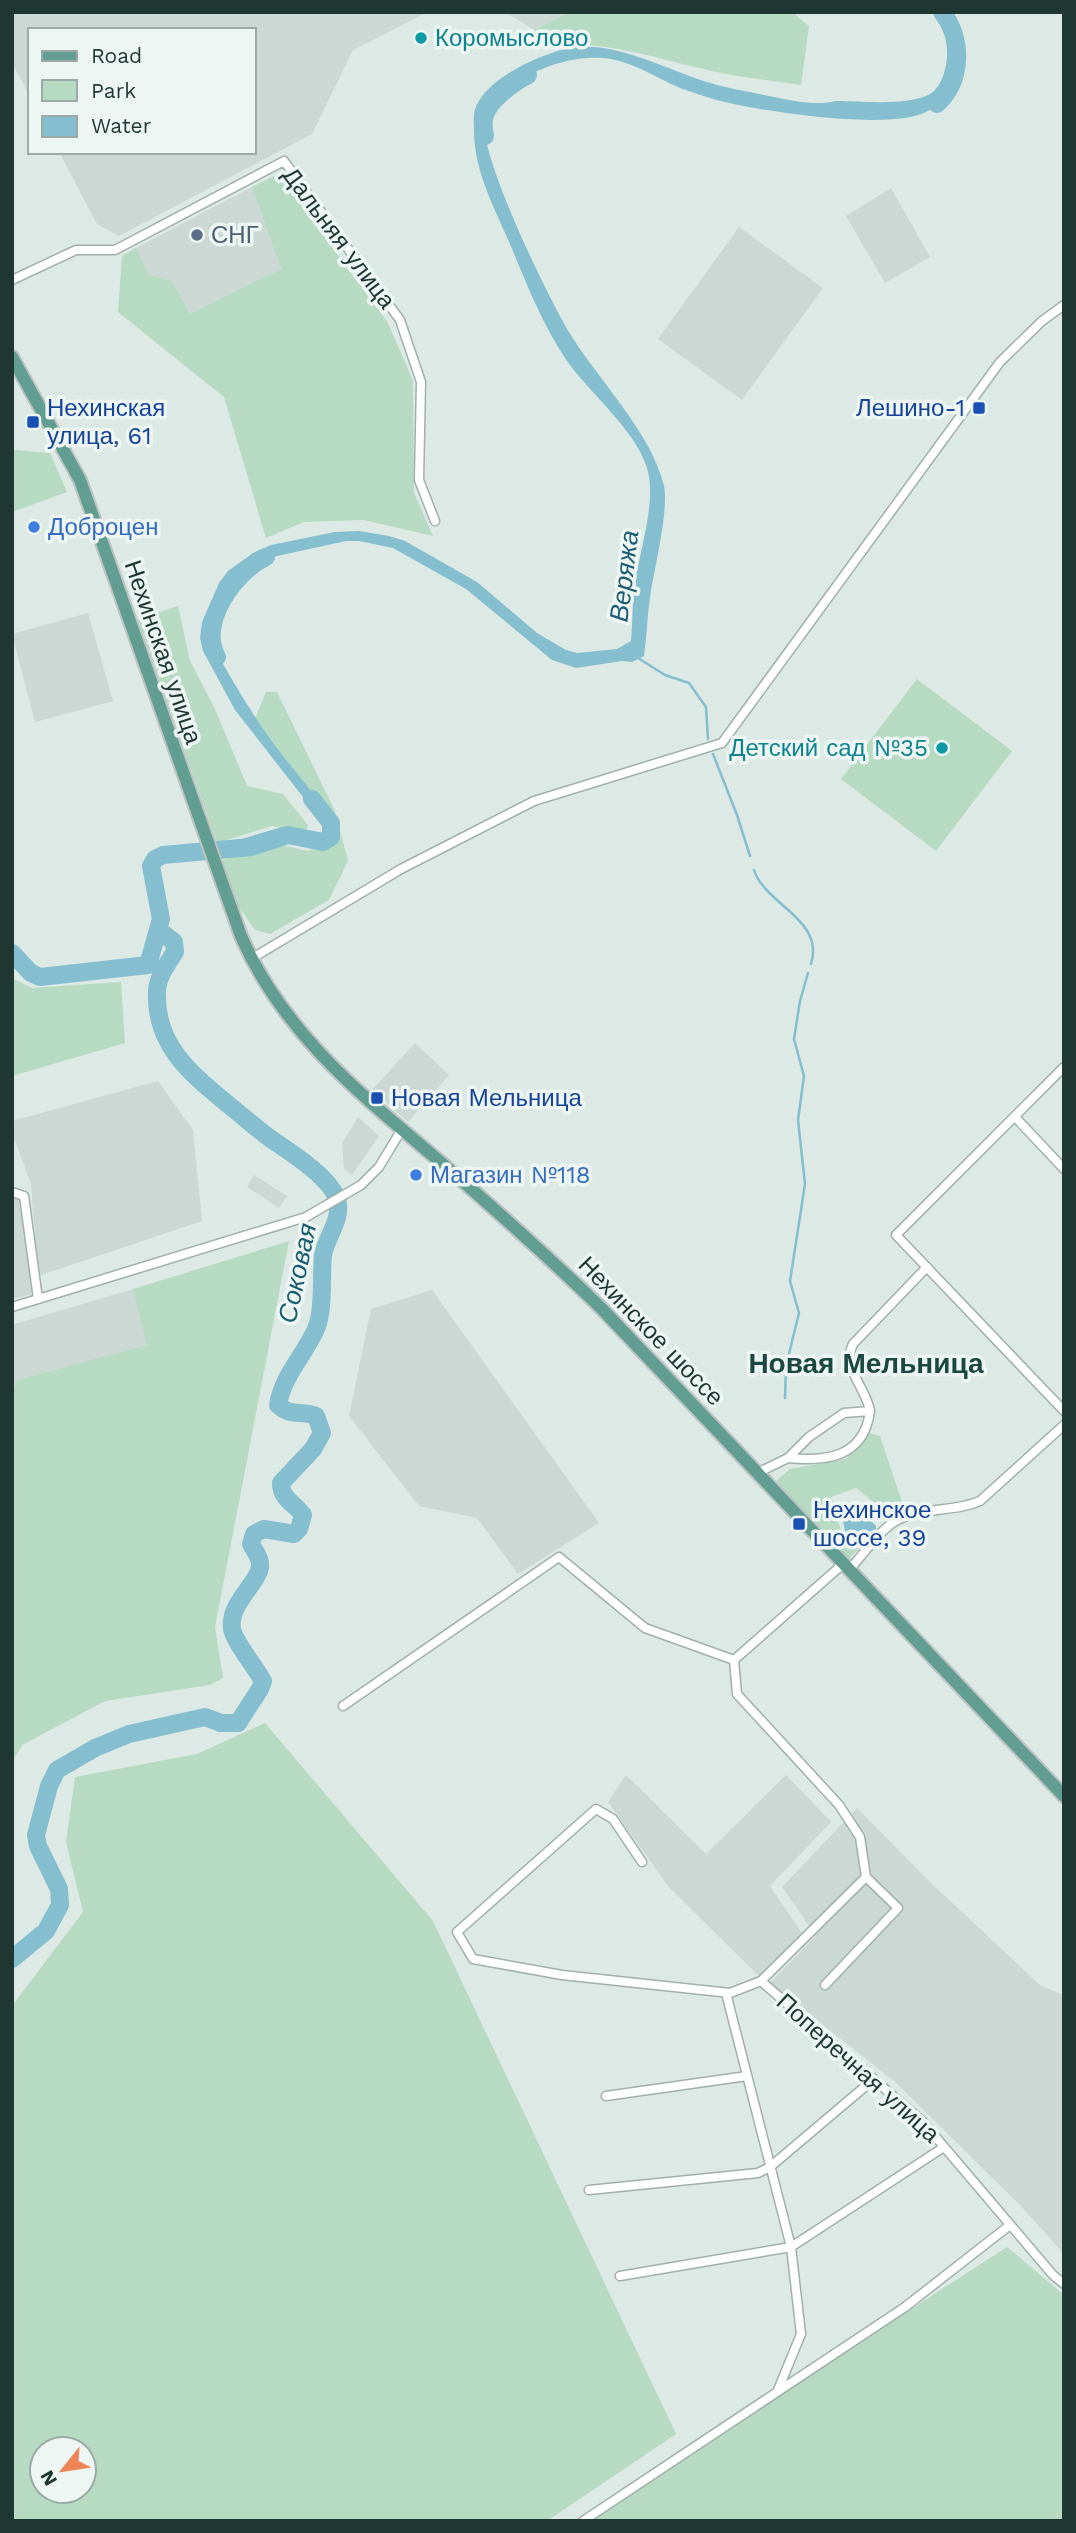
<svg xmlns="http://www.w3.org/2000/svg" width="1076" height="2533" font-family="'Work Sans',sans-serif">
	<rect width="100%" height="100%" fill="#dde9e4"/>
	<!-- built -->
	<path fill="#cbd8d3" d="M12 12H428L353 50 312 134 119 236 97 224 59 152H254V30H30V96L12 63Z
		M505 12H570L534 30Z
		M252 187 281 269 190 315 172 281 149 275 136 248Z
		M891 188 930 257 885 283 846 216Z
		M739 227 823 288 742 400 658 339Z
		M88 613 113 701 35 722 12 634Z
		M415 1043 449 1075 408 1122 372 1090Z
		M158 1081 193 1130 202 1221 38 1276 31 1184 12 1133V1121Z
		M358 1117 379 1136 352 1175 344 1169 342 1143Z
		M254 1175 287 1196 279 1208 247 1187Z
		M12 1196 20 1199 33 1294 12 1299Z
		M133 1289 148 1345 17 1380 12 1393V1325Z
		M432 1290 599 1523 518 1574 477 1518 419 1506 349 1416 371 1309Z
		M626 1775 706 1854 786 1775 831 1822 770 1886 802 1933 759 1976 668 1886 608 1802Z
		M857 1808 932 1884 1041 1986 1064 1995V2254L1021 2206 894 2081 770 1983 816 1936 782 1887Z"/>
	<!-- green -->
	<path fill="#b6dac2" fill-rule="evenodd" d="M570 12H792L809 26 801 85C774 81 747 78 721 73 661 60 607 40 545 44L534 30Z
		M278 174 388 323 413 381 414 493 433 536 364 520 304 522 266 538 224 397 118 312 122 256 136 248 149 275 172 281 190 314 281 269 252 187Z
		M16 450 50 453 67 492 12 512V451Z
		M178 606 190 661 215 709 247 786 283 794 308 825 306 833 272 826 217 843 138 619Z
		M917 679 1012 751 936 851 841 779Z
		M266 692H277L334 809 348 861 329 900 270 934 255 930 234 900 220 861 274 843 307 851 326 845 325 818 255 719Z
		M12 978 32 988 121 982 125 1043 12 1076Z
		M289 1241 215 1627 223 1678 210 1685 105 1701 22 1745 12 1762V1393L17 1380 147 1345 133 1289Z
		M869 1433 880 1436 903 1505 886 1513 856 1488 831 1497 841 1531 859 1548 849 1559 779 1488 777 1480 790 1469 846 1459Z
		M265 1723 433 1921 676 2434 547 2521H12V2006L83 1912 66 1842 75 1777 197 1754ZM42 2449H84V2491H42Z
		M1007 2247 1064 2295V2521H584Z"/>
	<!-- water -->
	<path fill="#85bece" d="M932 12H948C951 21 957 31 958 40 961 66 952 98 928 111 892 132 755 111 713 99 702 95 690 92 680 88 655 77 630 60 603 58 566 55 521 73 496 100 493 103 487 109 485 113 473 145 549 299 569 332 598 380 652 433 664 486 669 510 654 570 650 597 647 617 647 636 644 656L632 662 622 661 576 668 552 660 466 589 393 548 359 541H346L268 558 245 571 230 589 217 614 211 634 213 646C233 682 255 720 280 752 295 772 319 797 328 819 331 829 327 838 319 842L288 835 228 853 225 844 282 827 316 835 322 833 323 827 321 820 235 710 203 651 200 638 202 622 219 583 228 571 253 553 271 545 335 532 359 531 389 536 405 541 477 582 537 633 566 650 577 653 617 649 631 641C633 621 632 602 635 583 640 549 657 501 647 468 636 430 588 392 565 358 542 323 526 283 510 244 494 207 474 171 474 130 474 123 473 115 475 109 486 78 540 54 570 48 615 40 665 69 707 82 729 89 751 92 774 97 794 101 816 106 836 101 862 101 905 106 928 95 941 89 946 70 947 57 948 41 943 24 932 12Z
		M847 1508 859 1509 876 1526V1534L867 1543H860L845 1531 841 1511Z"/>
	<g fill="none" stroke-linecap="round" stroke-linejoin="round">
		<!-- stream -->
		<path stroke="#85bece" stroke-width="2.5" d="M638 658 665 675 689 683 706 707 708 739
			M713 754 737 815 750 856
			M754 870C765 905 825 919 811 964
			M785 1398 786 1366 799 1313 790 1281 805 1184 798 1120 804 1076 794 1039 800 1001 808 973"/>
		<!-- river -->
		<path stroke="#85bece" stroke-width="18" d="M937 104C963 80 963 39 942 12
			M485 136C484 130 483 124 484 119 487 101 513 83 528 75
			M217 657C198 622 235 572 266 557
			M12 953 31 973 40 977 148 965 161 919 151 866 155 859 163 855 251 847 288 835 323 842 331 837V823L312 799
			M12 1959 46 1931 60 1905 59 1889 38 1846 36 1835 49 1786 57 1770 95 1748 129 1734 205 1717 221 1723H238L260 1689 263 1681C256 1668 234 1641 232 1629 228 1602 262 1581 260 1564 260 1556 254 1551 251 1544L254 1534 264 1529 294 1534 299 1529 303 1515C295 1503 281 1500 281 1483L313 1449 322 1433 316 1416C302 1410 290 1417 278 1405 282 1377 305 1354 316 1329 324 1311 321 1275 323 1255 326 1237 343 1219 337 1199 330 1177 290 1152 271 1139 257 1129 244 1117 230 1106 191 1074 154 1045 157 990 158 976 168 963 175 952L174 942 159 930"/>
		<!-- street casing -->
		<g stroke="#a0b0ab" stroke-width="11">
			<path id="street" d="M12 280 76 250H115L284 161 400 320 421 382 419 480 435 521
				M251 959 401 869 534 801 722 743 1000 362 1042 321 1064 305
				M1064 1067 896 1235 1064 1411
				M1015 1117 1064 1169
				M12 1192 24 1196 38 1299
				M12 1307 306 1217 361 1185 379 1167 402 1129
				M788 1458C827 1462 864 1457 870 1411
				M757 1473 788 1458 809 1437 844 1413 870 1411C866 1387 841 1368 853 1344L927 1267
				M849 1570C861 1557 879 1531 894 1522 920 1506 953 1513 980 1501L1064 1425
				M734 1660 843 1564
				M343 1706 559 1557 645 1628 734 1660 737 1694 839 1805 860 1837 866 1877 898 1908 825 1985
				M642 1862 613 1819 596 1809 457 1932 473 1959 562 1975 730 1993 761 1981 866 1877
				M761 1981 923 2122 1053 2275 1064 2284
				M726 1993 791 2247 801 2334 778 2390
				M606 2096 747 2076
				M589 2190 758 2173 770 2167 874 2079
				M620 2276 791 2247 944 2147
				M583 2521 905 2307 1010 2225"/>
		</g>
		<!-- primary casing -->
		<g stroke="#bcc3c2" stroke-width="16">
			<path id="primary" d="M12 357 80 480 241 936C284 1035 364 1097 444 1165 498 1212 551 1259 602 1309L1064 1796"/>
		</g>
		<!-- street -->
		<use href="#street" stroke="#fff" stroke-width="8"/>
		<!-- primary -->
		<use href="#primary" stroke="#629d92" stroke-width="12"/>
	</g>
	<!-- markers -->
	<g fill="#0f9aa8" stroke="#edf6f2" stroke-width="2.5">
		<circle cx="421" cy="38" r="7"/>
		<circle cx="942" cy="748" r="7"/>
	</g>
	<circle fill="#5c6f8a" stroke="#edf6f2" stroke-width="2.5" cx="197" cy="235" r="7"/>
	<g fill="#1a4fb4" stroke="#edf6f2" stroke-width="2.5">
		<rect x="972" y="401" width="14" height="14" rx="3.5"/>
		<rect x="26" y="415" width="14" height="14" rx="3.5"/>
		<rect x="370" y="1091" width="14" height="14" rx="3.5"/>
		<rect x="792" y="1517" width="14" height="14" rx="3.5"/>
	</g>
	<g fill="#3f7fe0" stroke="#edf6f2" stroke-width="2.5">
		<circle cx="34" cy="527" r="7"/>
		<circle cx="416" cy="1175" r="7"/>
	</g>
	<g text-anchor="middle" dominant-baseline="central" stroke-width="7" stroke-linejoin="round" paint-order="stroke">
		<!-- culture labels -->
		<g font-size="24" fill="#0d838f" stroke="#edf6f2" text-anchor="start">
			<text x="435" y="38">Коромыслово</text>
			<text x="928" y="748" text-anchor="end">Детский сад №35</text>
		</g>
		<!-- service labels -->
		<g font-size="24" fill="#4e5e75" stroke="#edf6f2" text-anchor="start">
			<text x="211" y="235">СНГ</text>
		</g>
		<!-- street labels -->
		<g font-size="24" fill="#1f3733" stroke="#edf6f2">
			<text transform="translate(339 238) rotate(53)">Дальняя улица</text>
			<text transform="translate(163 652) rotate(71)">Нехинская улица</text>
			<text transform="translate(651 1331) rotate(46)">Нехинское шоссе</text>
			<text transform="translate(858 2068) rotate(42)">Поперечная улица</text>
		</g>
		<!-- transit labels -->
		<g font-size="24" fill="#164399" stroke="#edf6f2" text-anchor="start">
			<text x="47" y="408">Нехинская<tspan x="47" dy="28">улица, 61</tspan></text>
			<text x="965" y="408" text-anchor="end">Лешино-1</text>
			<text x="391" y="1098">Новая Мельница</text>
			<text x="813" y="1510">Нехинское<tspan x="813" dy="28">шоссе, 39</tspan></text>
		</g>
		<!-- shop labels -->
		<g font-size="24" fill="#366cbe" stroke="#edf6f2" text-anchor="start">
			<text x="48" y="527">Доброцен</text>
			<text x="430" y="1175">Магазин №118</text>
		</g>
		<!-- water labels -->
		<g font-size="26" font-style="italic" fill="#1c5d71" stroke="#edf6f2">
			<text transform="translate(624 576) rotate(-83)">Веряжа</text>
			<text transform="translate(297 1273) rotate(-78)">Соковая</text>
		</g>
		<!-- quarter labels -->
		<g font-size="28" font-weight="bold" fill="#1c4841" stroke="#edf6f2">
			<text x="866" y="1363">Новая Мельница</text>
		</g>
	</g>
	<!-- border -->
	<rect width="1076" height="2533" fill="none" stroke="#1f3733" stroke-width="28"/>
	<!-- legend -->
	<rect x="28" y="28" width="228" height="126" fill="#edf6f2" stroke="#9baaa6" stroke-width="2"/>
	<rect x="42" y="51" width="35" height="10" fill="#629d92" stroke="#9baaa6" stroke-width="2"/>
	<text x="91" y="63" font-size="21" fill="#1f3733">Road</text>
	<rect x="42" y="80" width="35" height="21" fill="#b6dac2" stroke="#9baaa6" stroke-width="2"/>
	<text x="91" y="98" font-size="21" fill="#1f3733">Park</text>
	<rect x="42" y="116" width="35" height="21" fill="#85bece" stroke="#9baaa6" stroke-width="2"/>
	<text x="91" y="133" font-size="21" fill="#1f3733">Water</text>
	<!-- north arrow -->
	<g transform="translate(63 2470) rotate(240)"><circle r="33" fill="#edf6f2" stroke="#9baaa6" stroke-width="2"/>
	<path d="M0-5L12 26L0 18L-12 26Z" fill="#ee8556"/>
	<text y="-10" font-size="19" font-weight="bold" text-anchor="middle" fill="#1f3733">N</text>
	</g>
</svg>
